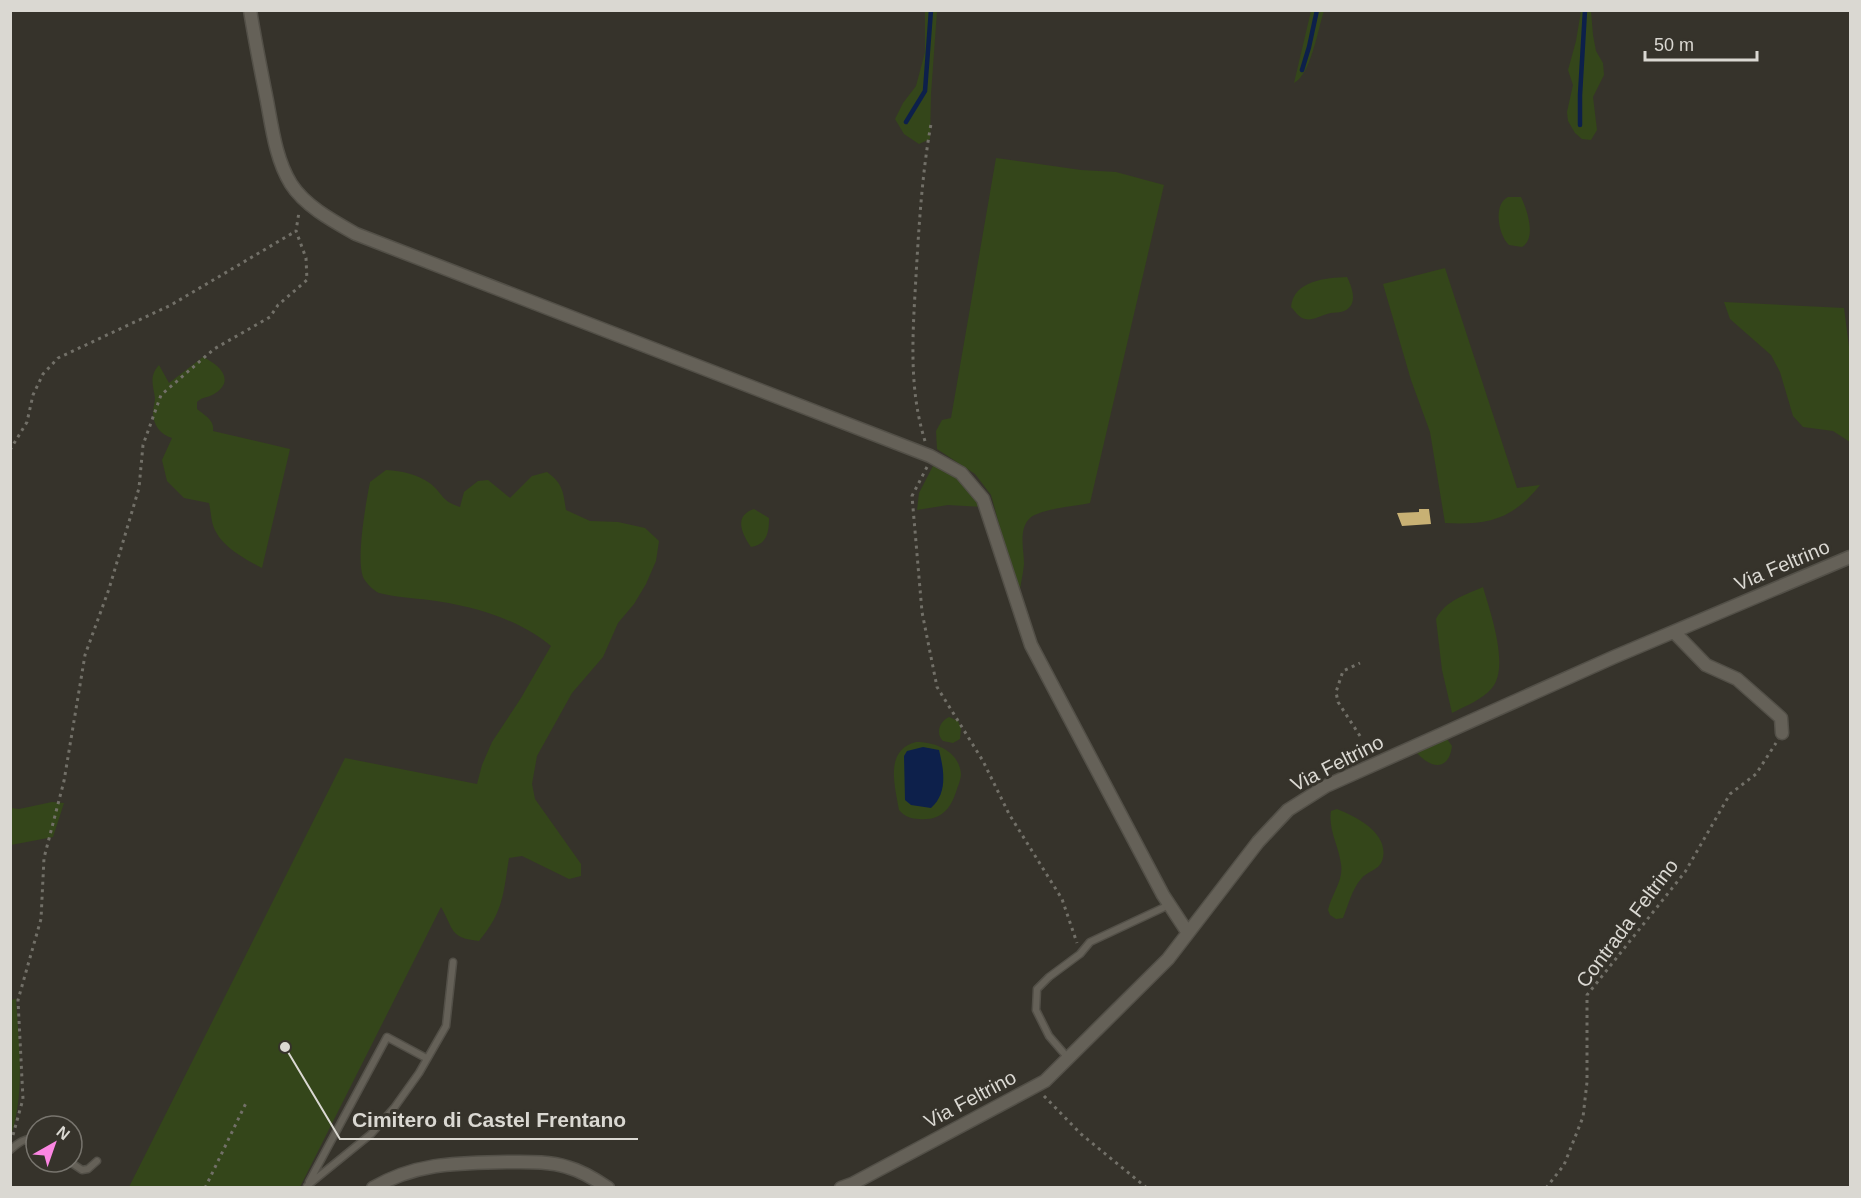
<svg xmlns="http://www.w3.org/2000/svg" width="1861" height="1198" font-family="Helvetica,sans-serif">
	<rect width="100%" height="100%" fill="#36332b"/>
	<!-- green -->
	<path fill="#34461a" d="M925 11H937L931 94 930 139 919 144 904 134 895 119 903 103 916 86 925 52Z
		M1311 11H1324C1318 28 1311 75 1294 83Z
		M1581 11H1591L1593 35 1596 51 1603 63 1604 75 1593 97 1597 130 1591 140 1582 139 1575 133 1568 121 1567 112 1573 85 1568 70 1576 41Z
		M996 158 1081 170 1116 172 1164 185 1090 503C1076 506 1040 509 1030 518 1018 529 1024 550 1024 564 1023 575 1020 586 1019 597L991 495 975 474 937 449 936 431 942 420 951 418Z
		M1508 197H1521C1527 210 1537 238 1522 247L1509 245C1498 235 1493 204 1508 197Z
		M1445 268 1517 488 1540 485C1512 520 1488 525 1445 523L1430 432 1411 380 1383 284Z
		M1347 277C1353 289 1359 307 1341 312 1336 313 1332 312 1327 314 1320 316 1312 321 1305 319 1299 318 1295 311 1291 307 1294 280 1326 278 1347 277Z
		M1724 302 1844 308 1850 354V442L1833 431 1803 427 1793 416 1780 372 1771 355 1730 319Z
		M203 357C222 366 237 383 210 396 204 398 201 398 197 402V409C204 415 215 420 213 431L290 449 262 568C245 559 222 547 214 528 211 521 211 511 209 503L184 498 167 481 162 460 172 438C161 435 153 425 153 413 153 407 155 403 155 398 153 385 149 376 159 365L169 383Z
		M935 462 966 480 983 507 948 505 917 510 919 493Z
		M386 470C403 471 417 474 431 484 445 496 440 500 460 507L464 492 478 481 488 480 510 498 532 476 547 472C563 484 563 491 566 510L590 521 618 522 645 528 659 541 656 561 646 584 634 604 618 623 603 657 572 693 537 756 532 784 535 799 581 864V876L569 879 522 856 509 858C503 894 504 911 479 941 449 938 454 929 441 907L300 1187H129L345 758 477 784 482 765 492 742 521 698 551 646C517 618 473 606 429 600 413 598 394 597 379 593 374 591 365 582 363 577 356 558 366 503 370 482Z
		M754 509 769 518C769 533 767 544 751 547 742 534 733 516 754 509Z
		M1483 587C1490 612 1510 666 1492 688 1482 700 1465 706 1452 713L1442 670 1436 619C1446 600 1465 595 1483 587Z
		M949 717 958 721 961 728 960 739 953 743 943 741C935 733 940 721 949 717Z
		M1447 739 1452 746C1449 771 1431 769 1417 753Z
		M916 742C936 742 959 751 961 774 961 779 958 786 956 792 950 810 940 821 919 819 911 819 904 816 899 810 895 786 884 750 916 742Z
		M52 802 64 803 53 837 11 845V808L19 809Z
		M1337 809C1357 817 1391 834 1382 861 1379 870 1366 872 1361 879 1352 889 1348 906 1343 918L1336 919 1330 915 1328 910C1331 895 1344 880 1341 864 1339 846 1328 830 1331 811Z
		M16 999C19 1046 25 1091 11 1136L10 1000Z"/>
	<!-- water -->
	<path fill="#0d204b" d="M923 747 939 750C944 770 948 793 931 808L911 805 905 800 904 756 907 751Z"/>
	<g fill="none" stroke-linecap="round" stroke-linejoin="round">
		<!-- stream -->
		<path stroke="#0d204b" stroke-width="4.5" d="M1302 70 1309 47 1317 10
			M906 122 925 91 931 10
			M1580 125V95L1585 10"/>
	</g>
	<!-- building -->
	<path fill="#c8b174" d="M1419 509H1429L1431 524 1402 526 1397 513 1419 512Z"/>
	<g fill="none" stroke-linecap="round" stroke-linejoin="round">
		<!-- service casing -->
		<g stroke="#535048" stroke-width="9">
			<path id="service" d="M1068 1058 1049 1036 1036 1010 1037 989 1049 977 1080 954 1090 942 1169 905
				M10 1150C18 1143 25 1137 36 1140
				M70 1162 82 1170 88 1169 97 1161
				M309 1182 387 1037 426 1058
				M307 1186 371 1134 394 1108 419 1073 446 1026 453 962"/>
		</g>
		<!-- minor casing -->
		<g stroke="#535048" stroke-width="15">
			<path id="minor" d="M250 10C255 41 261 71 267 101 272 128 276 160 291 184 305 206 333 221 356 234L930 456 961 473 983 499 1031 645 1163 895 1188 933
				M1674 632 1706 665 1737 679 1781 718 1782 733
				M373 1188C417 1162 459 1163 507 1162 526 1162 549 1161 567 1167 582 1171 595 1179 608 1188
				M841 1188 852 1184 1045 1081 1168 959 1258 842 1288 810 1326 786 1614 657 1850 557"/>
		</g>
		<!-- path -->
		<path stroke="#727068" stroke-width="3" stroke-dasharray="3 4.5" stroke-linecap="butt" d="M925 441C908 387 913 331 916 276 919 225 922 174 931 124
			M10 450 27 422 33 395 43 374 58 358 171 305 296 231
			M927 467 912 496 922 612 937 687 983 761 1009 814 1062 899 1077 943
			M1360 736 1338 702 1336 692 1343 671 1360 663
			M1044 1096 1081 1134 1147 1188
			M13 1135 23 1099 18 1000 41 919 44 858 64 781 85 655 109 589 139 488 143 445 161 395 214 349 270 317 278 305 307 280 306 258 296 231 299 212
			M205 1188 247 1101
			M1546 1188 1564 1165 1583 1117 1587 1082V995L1685 872 1730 794 1756 774 1776 743"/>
		<!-- service -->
		<use href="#service" stroke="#656158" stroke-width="6"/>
		<!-- minor -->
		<use href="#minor" stroke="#656158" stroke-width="12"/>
	</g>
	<g text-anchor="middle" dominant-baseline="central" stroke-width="6" stroke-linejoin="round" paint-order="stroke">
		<!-- street labels -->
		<g font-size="20" fill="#dad8d2" stroke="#36332b">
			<text transform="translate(1782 565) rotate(-23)">Via Feltrino</text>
			<text transform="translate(1337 763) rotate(-27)">Via Feltrino</text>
			<text transform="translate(1627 923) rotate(-53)">Contrada Feltrino</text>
			<text transform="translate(970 1099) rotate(-28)">Via Feltrino</text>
		</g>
	</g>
	<!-- callouts -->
	<path fill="none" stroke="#dad8d2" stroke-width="2" d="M285 1047L340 1139H638"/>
	<circle fill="#dad8d2" stroke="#36332b" stroke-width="2" cx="285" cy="1047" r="6"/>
	<g font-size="21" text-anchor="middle" font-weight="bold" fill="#dad8d2" stroke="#36332b" stroke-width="6" stroke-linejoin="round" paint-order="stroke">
		<text x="489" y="1127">Cimitero di Castel Frentano</text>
	</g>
	<!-- border -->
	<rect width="1861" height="1198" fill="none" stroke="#dad8d2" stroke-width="24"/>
	<!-- north arrow -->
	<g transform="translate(54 1144) rotate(40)"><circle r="28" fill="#36332b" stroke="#78756e" stroke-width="1.5"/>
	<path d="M0-4.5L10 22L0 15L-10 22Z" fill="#fc86e3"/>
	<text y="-9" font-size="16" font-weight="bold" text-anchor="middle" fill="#dad8d2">N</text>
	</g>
	<!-- scale -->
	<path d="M1645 51v9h112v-9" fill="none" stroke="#dad8d2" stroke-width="3"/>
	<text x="1654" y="51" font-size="18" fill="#dad8d2" stroke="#36332b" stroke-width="4.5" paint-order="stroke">50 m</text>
</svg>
